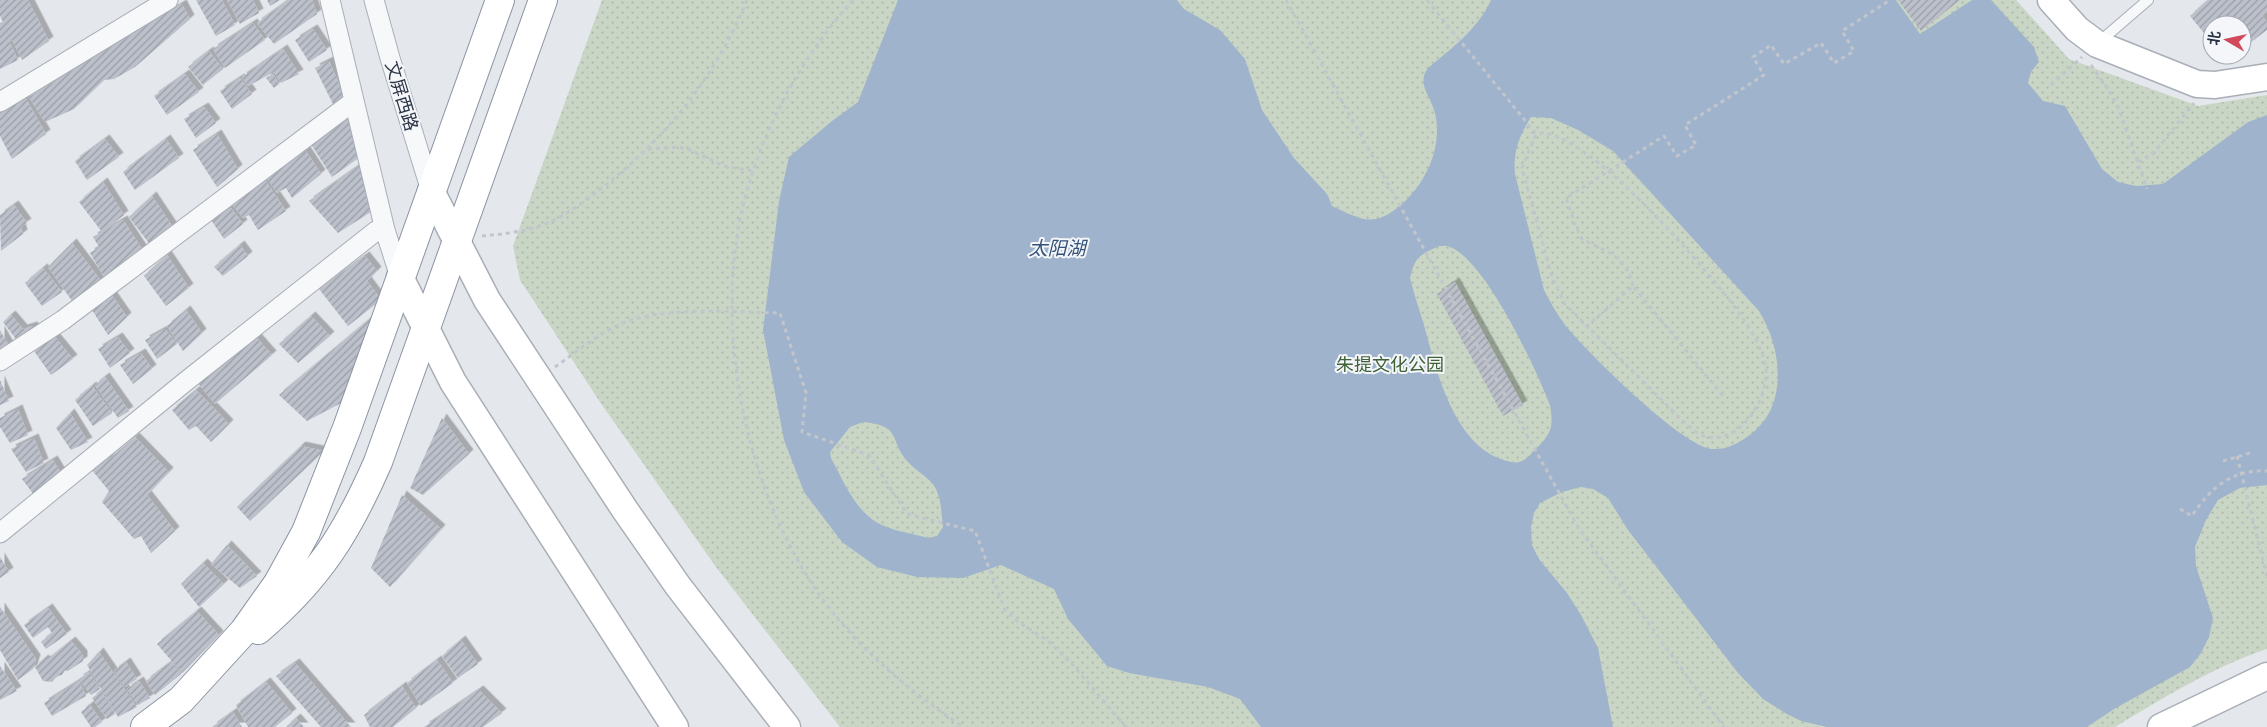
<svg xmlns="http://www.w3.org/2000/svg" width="2267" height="727" font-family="'PT Sans','Noto Sans SC',sans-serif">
	<defs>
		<pattern id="park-dots" width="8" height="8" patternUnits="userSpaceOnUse" patternTransform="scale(1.25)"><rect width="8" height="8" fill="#c9d6c5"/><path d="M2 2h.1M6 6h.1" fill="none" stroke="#adb8ab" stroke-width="1.8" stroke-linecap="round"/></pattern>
		<pattern id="building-hatch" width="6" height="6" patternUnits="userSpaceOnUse" patternTransform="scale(1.25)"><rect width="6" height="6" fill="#bbc0ca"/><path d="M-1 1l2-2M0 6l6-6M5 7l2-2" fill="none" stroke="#989da6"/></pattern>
		<filter id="shadow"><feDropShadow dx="4.5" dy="-4.5" stdDeviation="0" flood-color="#0004"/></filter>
	</defs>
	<rect width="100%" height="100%" fill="#e4e7ec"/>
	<!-- park -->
	<path fill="url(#park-dots)" d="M602 0H2016L2069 59 2198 106 2267 95V649C2213 667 2163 698 2115 727H840L716 567 600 402 520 280 513 246Z"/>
	<!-- water -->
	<path fill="#9fb4cc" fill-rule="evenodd" d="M898 0H1177L1184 9 1220 30 1245 59 1262 110 1294 158 1327 194 1332 206C1362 220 1373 228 1401 205 1426 183 1443 147 1435 113 1431 96 1416 84 1428 68 1452 48 1478 29 1491 0H1896L1920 34 1972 0H1991L2034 47 2039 62 2031 72 2028 83 2043 101 2065 106 2102 169 2118 182 2136 186 2163 184 2248 122 2267 115V485L2240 488 2218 500 2206 520 2195 547 2196 566 2213 618 2209 637 2201 653 2190 667 2114 709 2087 727H1827L1801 721 1787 714 1763 699 1738 673 1628 530 1608 498 1593 489 1581 487 1562 492 1540 503 1534 513 1531 527 1532 545 1539 559 1567 593 1581 615 1598 648 1613 727H1261L1240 699 1208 687 1129 673 1107 666 1068 619 1054 589 1001 565 963 578 917 577 877 567 842 542 804 492 784 440 763 330 779 201 789 157 832 121 858 102ZM1531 117 1551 118 1578 130 1613 151 1759 311C1783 350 1789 409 1747 437 1736 444 1726 450 1712 449 1681 446 1587 352 1565 325 1557 314 1550 302 1544 290L1515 174C1513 152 1519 136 1531 117ZM1439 246C1442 246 1447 245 1450 247 1486 261 1536 369 1550 405 1554 429 1551 434 1534 451 1522 464 1517 465 1501 459 1453 442 1436 369 1424 325 1419 309 1414 294 1410 278 1415 256 1420 255 1439 246ZM863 422C903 426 888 439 908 462 915 470 925 475 932 483 942 495 941 513 943 527L937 536 928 538C911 533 891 531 876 522 854 508 843 480 831 458L830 452 850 427Z"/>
	<!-- building -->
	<path fill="url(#building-hatch)" filter="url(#shadow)" d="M0 0H28L49 41 22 60 12 40 9 41 18 60 0 69V23L3 22 0 16Z
		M196 0H222L235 25 216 36Z
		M227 0H253L259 13 240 24Z
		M267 0H280L270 6Z
		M289 0H312L317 14 274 44 257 23Z
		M1898 0H1960L1921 31Z
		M2208 0H2267V10L2262 16 2267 22V30L2242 49V25L2216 24 2204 33 2190 16Z
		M182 4 190 19 135 67 114 79 104 80 74 109 45 122 29 97Z
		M253 23 265 40 225 68 213 49Z
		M313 29 327 50 309 62 295 40Z
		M283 49 299 74 281 83 274 72 248 86 242 77Z
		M209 51 223 69 203 85 188 67Z
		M329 61 345 98 334 106 315 68Z
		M185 74 199 92 167 115 154 96Z
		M273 74 279 84 274 88 266 78Z
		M240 78 252 94 232 109 220 91Z
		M26 99 46 134 12 159 0 136V111Z
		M204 107 216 123 196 138 184 119Z
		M350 112 360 157 332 177 309 141Z
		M217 134 238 169 217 187 193 150Z
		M105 139 119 157 87 180 75 161Z
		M166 139 179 158 135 190 123 172Z
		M304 148 321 174 292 198 286 188 277 193 265 175Z
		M360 165 371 212 338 233 309 201Z
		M265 180 286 211 258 230 249 215 243 218 233 205Z
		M103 182 124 215 102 232 79 202Z
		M152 196 174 229 151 246 129 217Z
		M14 205 27 223 21 227 23 234 1 251 0 215Z
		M231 208 243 224 224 239 211 220Z
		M123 220 146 255 107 282 90 253 99 247 93 237Z
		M72 243 101 281 72 301 48 267Z
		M240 245 248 256 223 276 214 267Z
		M167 255 189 288 166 306 144 276Z
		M365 256 377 271 367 281 381 300 348 326 319 289Z
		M43 268 62 292 42 306 25 283Z
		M1455 282 1523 405 1503 416 1437 294Z
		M111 294 127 317 108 335 92 310Z
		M186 310 202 333 183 351 167 326Z
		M11 315 23 329 33 326 38 334 19 343 3 322Z
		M311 316 330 336 298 363 279 344Z
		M371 318 375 324 345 401 307 421 279 395Z
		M165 329 177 344 157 359 145 340Z
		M0 330 10 348 0 352Z
		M54 336 73 359 51 375 34 351Z
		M118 337 130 353 110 368 98 349Z
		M257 338 272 355 215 404 198 383Z
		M141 353 152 369 133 384 120 365Z
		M105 377 129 411 118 418 95 385Z
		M0 380 9 401 0 405Z
		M92 386 112 413 93 426 75 400Z
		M196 390 229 424 211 442 196 426 189 430 172 410Z
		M18 409 28 435 10 443 0 427V418Z
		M70 413 88 442 71 450 56 428Z
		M442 418 469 454 423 495 410 488Z
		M135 437 169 472 147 495 175 531 151 553 141 536 134 539 102 502 109 491 91 469 112 457Z
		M34 438 44 463 26 472 11 449Z
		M301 446 324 451 250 521 237 507Z
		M53 460 64 478 37 499 22 479Z
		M402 495 441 529 390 587 371 568Z
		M227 545 257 576 240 588 211 564Z
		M0 557 9 572 0 578Z
		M203 563 224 584 199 607 181 584Z
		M0 607 36 659 33 669 18 680 0 650Z
		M48 608 67 634 46 649 41 642 52 633 48 627 33 638 24 625Z
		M197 611 219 635 182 673 157 644Z
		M461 640 478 664 458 678 442 656Z
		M71 641 83 655V661L68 671 65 670 62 675 57 676 52 682 43 681 35 667 44 659 46 661Z
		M99 652 137 707 118 717 87 665Z
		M437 660 453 683 421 706 407 683Z
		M126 662 137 679 125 687 114 671Z
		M171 662 181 674 155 695 146 681Z
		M295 663 351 727H321L276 676Z
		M0 666 17 691 0 700Z
		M89 672 100 689 91 695 79 679Z
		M79 681 86 696 52 716 44 703Z
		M139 681 150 698 138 705 127 689Z
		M266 682 292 713 275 727H248L236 705Z
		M402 686 416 708 393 727H370L364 715Z
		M479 690 502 713 483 727H424Z
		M101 691 115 714 107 719 92 698Z
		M90 705 102 722 95 727H91L81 712Z
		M233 712 242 727H212Z
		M296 718 304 727H286Z"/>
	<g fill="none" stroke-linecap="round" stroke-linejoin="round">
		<!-- lane casing -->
		<g stroke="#a9aeb7" stroke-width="12">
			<path id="lane" d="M2098 43 2148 0"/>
		</g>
		<!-- street casing -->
		<g stroke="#a9aeb7" stroke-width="21">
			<path id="street" d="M330 0 385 230 400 277
				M374 0 390 58 431 191
				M0 102 168 0
				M0 361 63 320 354 101
				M0 533 185 382 376 231 385 230"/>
		</g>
		<!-- secondary casing -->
		<g stroke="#a9aeb7" stroke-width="29">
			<path id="secondary" d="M2051 0 2077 29 2097 44 2197 84 2215 85 2267 77
				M431 191 487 300 625 510 678 586 787 727
				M400 277 453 382 675 727
				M2161 727 2267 676"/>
		</g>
		<!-- highway casing -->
		<g stroke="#8b94a3" stroke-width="30">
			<path id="highway" d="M258 630C318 579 347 533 378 462L543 0
				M145 727 181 700 244 631 278 583 306 532 347 428 500 0"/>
		</g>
		<!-- path -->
		<path stroke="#c2c5cb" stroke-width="3" stroke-dasharray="4 4" stroke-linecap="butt" d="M853 0C798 61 757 138 740 219 716 343 748 494 821 597 859 650 910 691 963 727
			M1286 0 1578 527 1724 727
			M1427 0 1536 134C1581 121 1716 279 1742 317 1752 331 1764 352 1766 369 1769 399 1738 448 1703 436 1697 434 1690 427 1685 423L1565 304 1552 277 1522 168 1536 134
			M2091 65 2108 89 2119 109 2147 189
			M2051 85 2082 57
			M648 149 678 147 690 150 724 166 753 171
			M2138 162 2154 153 2194 103
			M482 236C503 234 525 232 545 224 565 216 586 200 603 187 667 137 716 76 747 0
			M1633 286 1629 272 1614 255 1582 239 1576 227 1566 198 1664 136 1677 156 1696 145 1685 125 1764 75 1753 57 1771 45 1784 64 1821 43 1834 63 1854 51 1842 31 1890 0
			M1586 327 1633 286 1724 397
			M555 367C575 353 594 337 616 326 658 305 733 312 780 313L806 393 802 432 869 455 907 514 975 531 1005 610 1018 622 1047 640 1072 664 1126 727
			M2237 456 2267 577
			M2223 461 2250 453
			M2180 509 2192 516C2210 488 2232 469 2267 471"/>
		<!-- lane -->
		<use href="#lane" stroke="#f7f8fa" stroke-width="10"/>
		<!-- street -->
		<use href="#street" stroke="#f7f8fa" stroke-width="19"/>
		<!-- secondary -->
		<use href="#secondary" stroke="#fff" stroke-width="26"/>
		<!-- highway -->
		<use href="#highway" stroke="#fff" stroke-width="28"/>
	</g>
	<g text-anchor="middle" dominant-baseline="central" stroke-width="4" stroke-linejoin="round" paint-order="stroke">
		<!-- street labels -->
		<g font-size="18" fill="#2b3445" stroke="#f4f6f9">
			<text transform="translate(402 96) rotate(73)">文屏西路</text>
		</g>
		<!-- park labels -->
		<g font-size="18" fill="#3f6138" stroke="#f4f6f9">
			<text x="1390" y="364">朱提文化公园</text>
		</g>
		<!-- water labels -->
		<g font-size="19" font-style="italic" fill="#34527a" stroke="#f4f6f9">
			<text x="1057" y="248">太阳湖</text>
		</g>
	</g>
	<!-- north arrow -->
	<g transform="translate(2227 40) rotate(279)"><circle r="24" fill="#f4f6f9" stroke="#a4a8b1"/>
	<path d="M0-4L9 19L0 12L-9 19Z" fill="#d1495b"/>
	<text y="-8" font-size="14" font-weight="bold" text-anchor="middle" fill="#2b3445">北</text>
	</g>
</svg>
